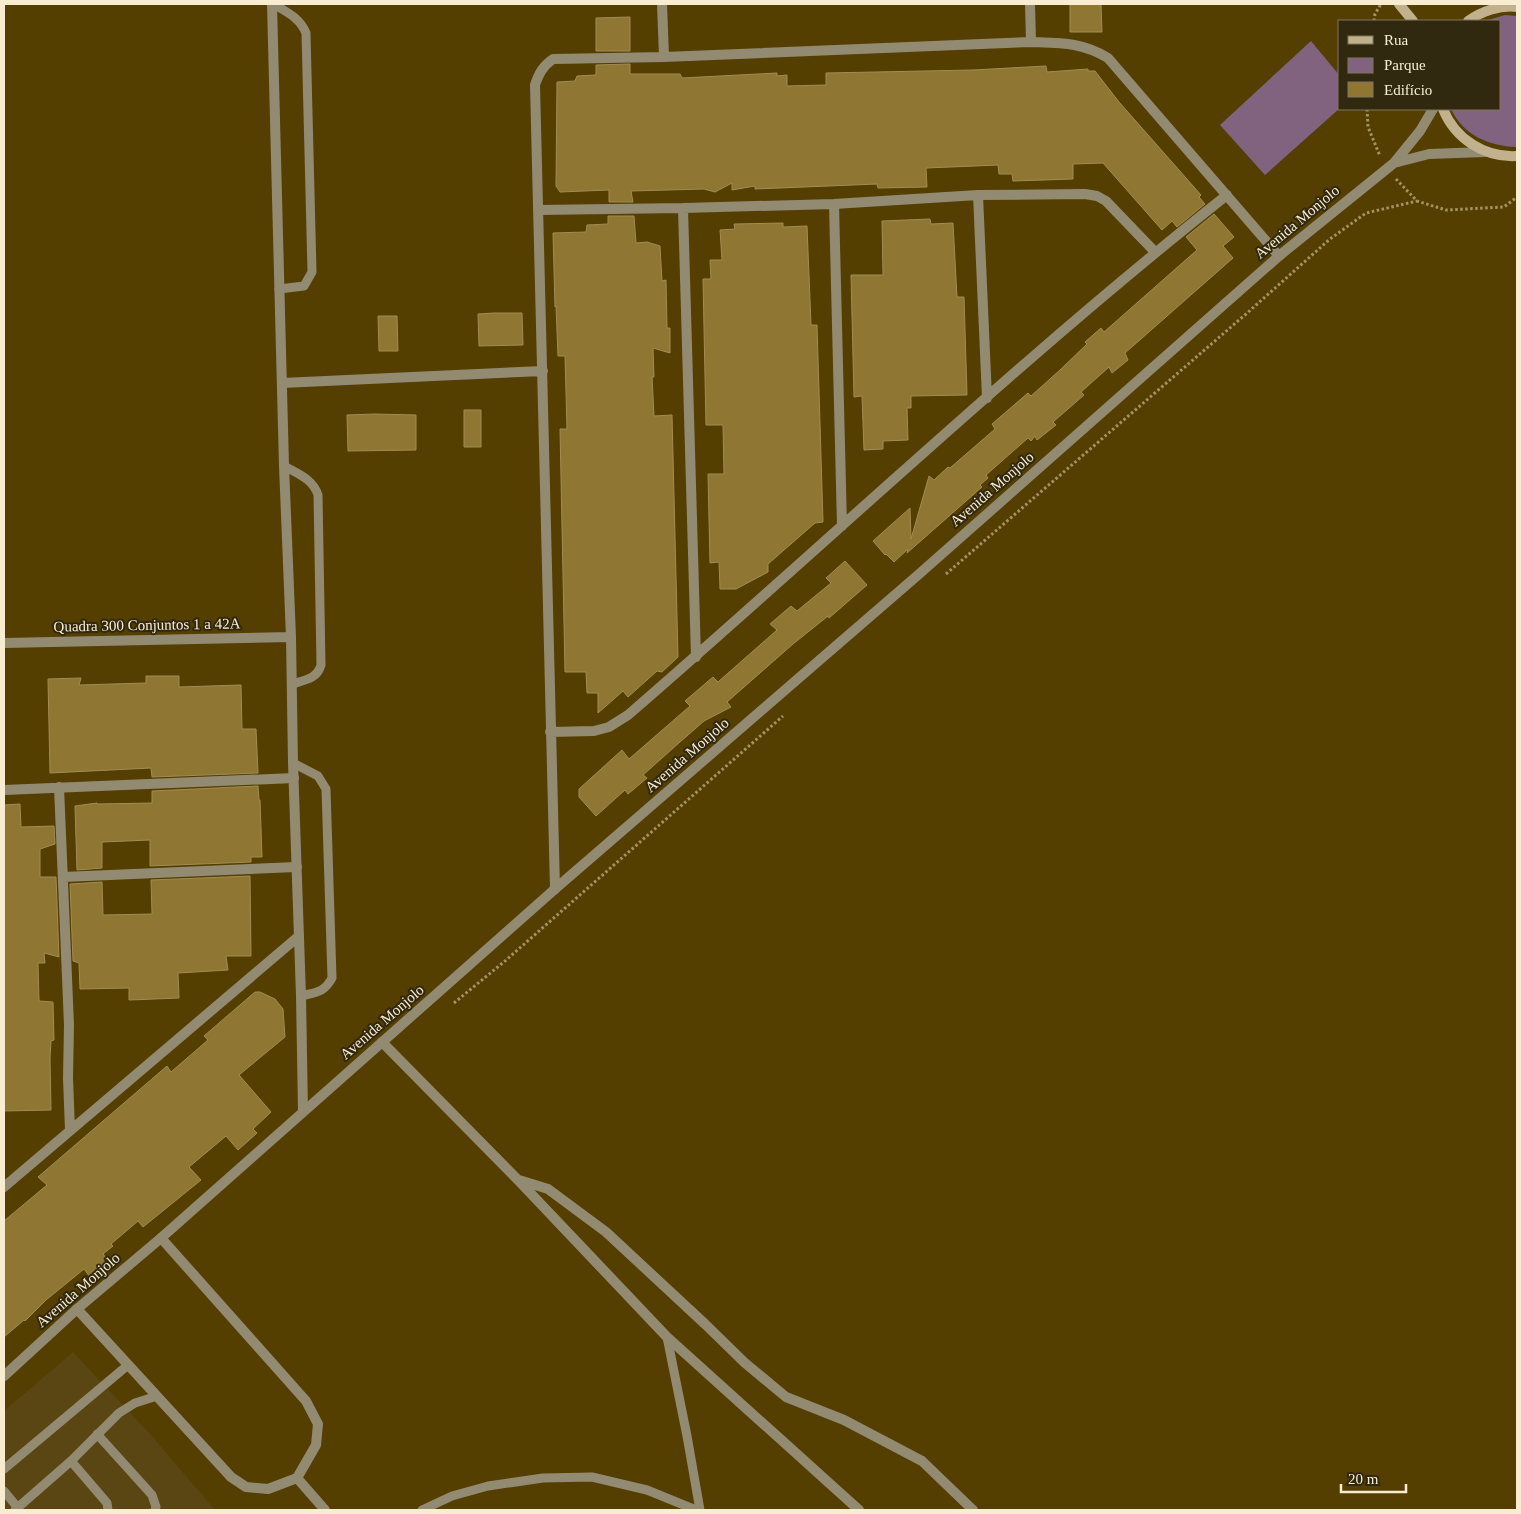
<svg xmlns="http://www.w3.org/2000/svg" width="1521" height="1514" font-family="'Times New Roman',serif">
	<rect width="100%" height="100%" fill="#543f00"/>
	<!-- built -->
	<path fill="#594613" d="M73 1352 150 1434 215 1510H4V1411Z"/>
	<!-- green -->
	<path fill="#81627f" d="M1505 15 1517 16V147H1516C1489 146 1463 135 1451 109H1500V21H1485Z
		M1311 41 1340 76V108L1265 175 1220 125Z"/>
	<!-- building -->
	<path fill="#8f7633" stroke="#a38c54" d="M1070 4H1101L1102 32H1070Z
		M630 17V51H596V18Z
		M630 64V74H680L682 78 777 73V76L787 75V86L826 85V73L973 70 1046 66 1047 72 1088 69V71H1095L1119 102 1201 195 1199 197 1205 204 1177 227 1172 221 1162 230 1103 163 1073 164V179L1013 181 1012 174H999L998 165 975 166 926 168 927 187 878 188 877 184 755 189V186L732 190V183L715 192 704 189 631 191 633 202H609V190L560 192 556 186 557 82 575 81 577 76 596 75V65Z
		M1214 214 1234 237 1223 246 1233 258 1125 353 1128 360 1112 373 1109 367 1081 392 1084 395 1053 422 1056 425 1037 440 1035 436 1031 441 1028 438 986 475 988 478 980 485 982 487 907 553 908 549 894 562 886 554 885 555 873 541 910 508 911 539 929 476 934 480 948 467 950 468 995 429 992 424 1028 393 1031 396 1060 370 1087 344 1085 342 1101 328 1104 332 1197 250 1186 237Z
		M608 216H634L636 243 647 242 660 246 662 281 666 280 667 328H670V353L653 348 654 377H652L654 416 672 415 678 657 662 672 657 671 628 697 623 691 598 713V693H587L586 672H565L560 429H567L565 356H558L556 306 555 307 553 233 586 232 587 225 608 224Z
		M930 219 931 224 953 223 957 297H964L967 395 911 396V408H907L908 440 883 441V449L864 450 862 396 854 397 851 275H883L882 221Z
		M783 223V227L807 226 811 325H817L823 522 815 523 768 564V572L736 589H720L719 562 710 563 708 474H724L723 425H706L703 279H711L710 260H722L720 230 735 229 734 224Z
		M494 313H522L523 345 479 346 478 314Z
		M378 316H397L398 351H379Z
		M464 410H481V447H464Z
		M375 414 416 415V450L348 451 347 415Z
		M845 561 867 585 829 618 828 616 793 644 727 702 731 707 704 721 680 742 643 775 647 778 628 794 625 790 596 816 579 797V789L622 750 629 759 690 706 685 701 713 677 718 682 777 630 770 624 791 606 797 611 831 583 826 578Z
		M146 676H179V687L241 685 242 729H256L258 773 152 777 151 768 50 773 48 679 81 678 79 685 146 683Z
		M258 786 259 800H260L262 857H251V862L150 866V840L102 842V868L77 870 75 806 97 803V804L152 803V791Z
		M20 804 21 827 54 826 55 844 40 849V877H56L59 957 44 953 45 963H38L39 1001 53 1002 54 1040 51 1041 50 1058 51 1110 4 1111V805Z
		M250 876 251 956H226L228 970 178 973 179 998 129 1000V988L80 989 79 963 73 961 70 884 102 882 103 915 152 914 151 880Z
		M255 992H260L275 999 283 1009 285 1037 239 1075 271 1112 253 1129 257 1133 238 1150 226 1136 189 1167 201 1180 143 1227 138 1221 111 1244 113 1246 103 1254 109 1261 90 1277 84 1269 46 1300 25 1321 24 1320 4 1337V1221L47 1185 38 1177 167 1066 171 1072 208 1040 204 1036Z"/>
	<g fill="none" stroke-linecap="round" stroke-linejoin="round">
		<!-- path -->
		<path stroke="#a49365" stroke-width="3" stroke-dasharray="2.5 2.5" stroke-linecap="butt" d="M1374 21 1375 14 1381 4
			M1367 109 1368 127 1380 156
			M1396 179 1417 201 1446 210 1504 207 1517 197
			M946 574 1246 314 1330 239 1366 213 1417 201
			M454 1003 505 961 783 716"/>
		<!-- service -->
		<path stroke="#938a72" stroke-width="9" d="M273 4C287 12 300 18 306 33L312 272 304 286 279 289
			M284 466C298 474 313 479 318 495L321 665C317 679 305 680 292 684
			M293 763 318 776 326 789 332 978C324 993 316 992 301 996
			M667 1337 687 1436 700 1510
			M97 1434 152 1495 156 1507 155 1510
			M71 1461 107 1503 108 1510
			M4 1469 128 1365
			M4 1491 18 1508
			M15 1510 71 1461 119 1413 135 1403 157 1396
			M422 1510 452 1496 488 1486 543 1478 592 1477 647 1490 696 1510"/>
		<!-- minor -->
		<path stroke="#938a72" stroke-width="10" d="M662 4 664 57
			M1030 4 1031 42
			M978 195 987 398
			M834 204 842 526
			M683 208 696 657
			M539 210 683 208 834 204 978 195 1085 194 1097 196 1106 201 1155 252
			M282 383 543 371
			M550 732 594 731 609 727 628 715C828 542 1020 359 1227 195
			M59 787 69 1025 68 1078 70 1130
			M4 790 294 778
			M63 877 297 867
			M555 889 535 85C539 73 543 66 553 59L664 57 1031 42C1060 43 1082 42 1108 58L1279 256
			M382 1042 518 1180 667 1337 859 1510
			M519 1180 548 1189 606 1232 705 1324 745 1363 786 1397 844 1420 922 1461 973 1510
			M4 1187 299 936
			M77 1309 231 1477 246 1487 268 1489 297 1478 316 1445 318 1424 306 1401 161 1238
			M297 1478 325 1510"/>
		<!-- tertiary -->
		<path stroke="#938a72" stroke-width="10" d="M272 4 284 466 291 637 293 763 301 996 303 1112
			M1394 163 1429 154 1485 152
			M4 643 291 637
			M4 1376 77 1309 161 1238 555 889 918 575 1279 256 1394 163 1420 131 1433 109"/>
		<!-- secondary -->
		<path stroke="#c1b18c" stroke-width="10" d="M1399 4 1413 21
			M1468 21C1482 11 1500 5 1517 7
			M1443 109C1455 139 1485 158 1517 156"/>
	</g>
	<g text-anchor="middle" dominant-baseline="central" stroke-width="4" stroke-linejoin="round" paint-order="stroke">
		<!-- street labels -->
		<g font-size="15" fill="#f9edd1" stroke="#312810">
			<text transform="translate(1297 222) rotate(-40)">Avenida Monjolo</text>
			<text transform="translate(992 489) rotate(-41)">Avenida Monjolo</text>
			<text transform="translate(147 625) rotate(-1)">Quadra 300 Conjuntos 1 a 42A</text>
			<text transform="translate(687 755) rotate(-41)">Avenida Monjolo</text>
			<text transform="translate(382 1022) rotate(-41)">Avenida Monjolo</text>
			<text transform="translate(78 1290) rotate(-41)">Avenida Monjolo</text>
		</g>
	</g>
	<!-- border -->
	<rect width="1521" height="1514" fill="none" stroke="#f9edd1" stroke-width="10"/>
	<!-- legend -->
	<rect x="1338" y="20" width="162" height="90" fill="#312810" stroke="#81775d"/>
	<rect x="1348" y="36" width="25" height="8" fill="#c1b18c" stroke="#81775d"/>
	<text x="1384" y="45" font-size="15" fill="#f9edd1">Rua</text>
	<rect x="1348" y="58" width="25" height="15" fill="#81627f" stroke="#81775d"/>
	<text x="1384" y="70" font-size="15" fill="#f9edd1">Parque</text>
	<rect x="1348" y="82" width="25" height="15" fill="#8f7633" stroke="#81775d"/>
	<text x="1384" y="95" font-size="15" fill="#f9edd1">Edifício</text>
	<!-- scale -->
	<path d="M1341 1484v8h65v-8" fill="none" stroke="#f9edd1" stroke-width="2.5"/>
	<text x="1348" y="1484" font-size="15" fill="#f9edd1" stroke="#312810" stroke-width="4" paint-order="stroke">20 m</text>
</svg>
